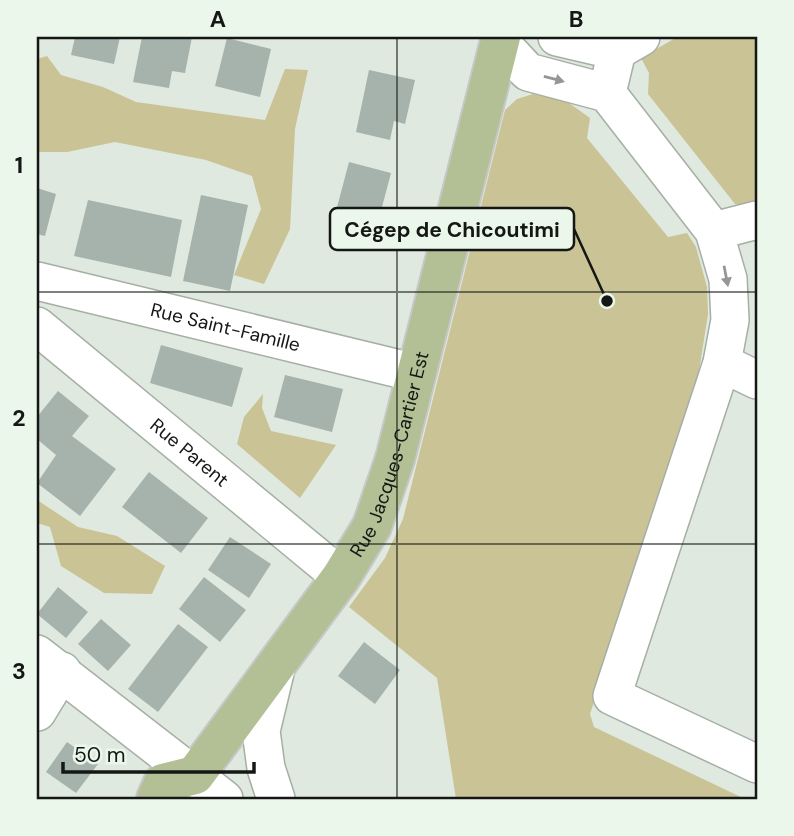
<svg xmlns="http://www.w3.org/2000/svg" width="794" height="836" font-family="'DM Sans',sans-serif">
	<rect width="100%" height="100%" fill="#dfe9df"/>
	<!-- green -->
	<path fill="#c9c395" d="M677 37H757V206L735 204 648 94 649 73 641 58Z
		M47 56 61 75 103 87 136 102 265 120 285 69 308 70 295 129 290 229 264 284 234 275 261 209 252 176 206 160 115 142 67 152H37V59Z
		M533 94 566 101 590 118 587 138 668 237 687 233 696 247 707 287 708 314 696 390 590 714 594 727 745 799H456L437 678 349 607 385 558 403 519 505 110 517 99Z
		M263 394 262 408 271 431 336 445 300 498 237 444 244 417Z
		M37 500 78 527 117 536 165 566 152 594 104 593 61 566 50 527 37 523Z"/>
	<!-- building -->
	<path fill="#a5b3ac" d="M75 37H120L114 64 71 55Z
		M142 37H192L185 73 172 71 169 88 133 82Z
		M227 38 271 49 260 97 215 86Z
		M369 70 415 80 405 124 394 121 390 140 356 132Z
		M349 162 391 173 373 241 331 230Z
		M37 188 56 194 45 236 37 234Z
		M201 195 248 205 230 291 183 281Z
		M88 200 182 220 171 277 74 256Z
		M161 345 243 368 232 407 150 383Z
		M285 375 343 389 332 432 274 417Z
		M58 391 89 416 72 436 116 469 80 516 37 483 56 455 37 439V417Z
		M149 472 208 518 181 553 122 507Z
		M230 537 271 564 249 598 208 570Z
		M204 577 246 610 220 642 179 609Z
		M58 587 88 612 66 638 37 614Z
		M101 619 131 645 108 671 78 644Z
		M178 624 208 647 158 712 128 689Z
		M364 642 400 670 375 704 338 676Z
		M67 742 98 764 76 793 46 772Z"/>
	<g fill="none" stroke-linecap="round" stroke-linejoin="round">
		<!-- minor casing -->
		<g stroke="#a5afa4" stroke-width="40">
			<g id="minor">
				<path d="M557 37 617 51"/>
				<path d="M500 42 528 72 607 93 714 231 728 279 730 320 722 363 612 696 757 764"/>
				<path d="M607 93 617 51 641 37"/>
				<path d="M714 231 757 220"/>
				<path id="s1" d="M37 281 416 373"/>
				<path id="s2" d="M37 326 341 577"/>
				<path d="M722 363 757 380"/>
				<path d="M37 654 224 799"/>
				<path d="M37 712 62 671"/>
				<path d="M276 799 266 768 261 731 277 664"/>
			</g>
		</g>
		<!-- major casing -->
		<g stroke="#c7c7c7" stroke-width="42">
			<g id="major">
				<path id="s3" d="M156 799 163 783 195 775 341 577 372 526 395 459 501 37"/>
			</g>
		</g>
		<!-- minor -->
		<use href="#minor" stroke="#fff" stroke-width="37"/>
		<!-- major -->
		<use href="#major" stroke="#b3bf95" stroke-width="38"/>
	</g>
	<!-- one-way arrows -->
	<defs><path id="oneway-solid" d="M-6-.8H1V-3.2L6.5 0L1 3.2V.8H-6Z" transform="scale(1.75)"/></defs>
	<g fill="#959795">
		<use href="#oneway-solid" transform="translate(554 79) rotate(15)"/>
		<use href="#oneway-solid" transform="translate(726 276) rotate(79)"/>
	</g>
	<!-- grid -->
	<path fill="none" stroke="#141714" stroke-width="2" stroke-opacity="0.55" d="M397 37V799M37 292H757M37 544H757"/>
	<g text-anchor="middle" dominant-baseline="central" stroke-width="7" stroke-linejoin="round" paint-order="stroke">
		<!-- street labels -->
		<g font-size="19" fill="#141714" stroke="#ecf7ec">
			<text stroke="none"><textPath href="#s1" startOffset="194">Rue Saint-Famille</textPath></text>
			<text stroke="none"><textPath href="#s2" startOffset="198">Rue Parent</textPath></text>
			<text stroke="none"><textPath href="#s3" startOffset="430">Rue Jacques-Cartier Est</textPath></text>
		</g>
	</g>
	<!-- callouts -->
	<path fill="none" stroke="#141714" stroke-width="2.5" d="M607 301L574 229"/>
	<circle fill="#141714" stroke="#ecf7ec" stroke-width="2.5" cx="607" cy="301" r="7"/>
	<rect fill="#ecf7ec" stroke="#141714" stroke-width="2.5" x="330" y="208" width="244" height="42" rx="7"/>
	<g font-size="21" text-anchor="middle" font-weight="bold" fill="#141714">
		<text x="452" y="237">Cégep de Chicoutimi</text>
	</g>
	<!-- border -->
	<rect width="794" height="836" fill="none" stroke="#ecf7ec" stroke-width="77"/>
	<!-- scale -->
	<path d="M63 762v10h191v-10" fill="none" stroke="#141714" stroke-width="3.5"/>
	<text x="74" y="762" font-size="21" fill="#141714" stroke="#ecf7ec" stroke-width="5" paint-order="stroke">50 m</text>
	<rect x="38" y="38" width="718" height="760" fill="none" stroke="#141714" stroke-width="2.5"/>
	<g font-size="23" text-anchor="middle" font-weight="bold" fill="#141714">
		<text x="218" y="27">A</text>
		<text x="576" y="27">B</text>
		<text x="19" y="173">1</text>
		<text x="19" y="426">2</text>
		<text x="19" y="679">3</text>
	</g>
</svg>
